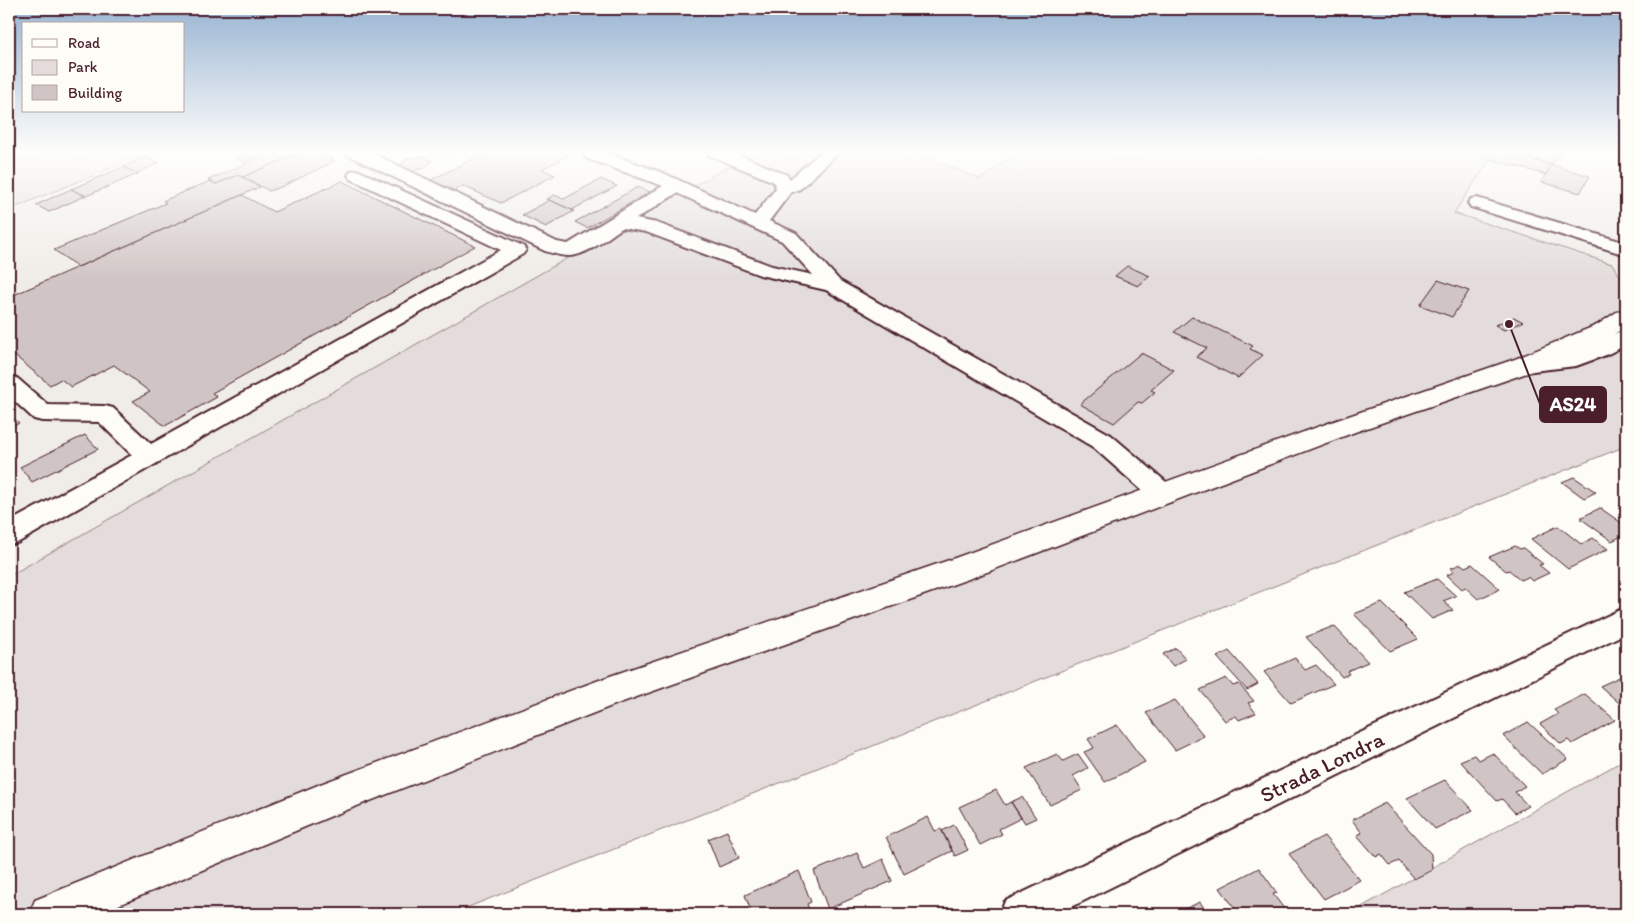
<svg xmlns="http://www.w3.org/2000/svg" width="1635" height="923" font-family="Itim,sans-serif">
	<rect width="100%" height="100%" fill="#fdfcf7"/>
	<filter id="ink" filterUnits="userSpaceOnUse"><feTurbulence type="fractalNoise" baseFrequency=".02" numOctaves="2"/><feDisplacementMap in="SourceGraphic" scale="10" xChannelSelector="R" yChannelSelector="G"/><feConvolveMatrix kernelMatrix="1 2 1 2 8 2 1 2 1" color-interpolation-filters="sRGB"/></filter>
	<g filter="url(#ink)">
		<!-- built -->
		<path fill="#f0ece8" d="M152 151H712L738 160 9 576V210Z
			M910 151H1020L980 179Z
			M1496 151H1626V284L1612 264 1453 213Z"/>
		<!-- green -->
		<path fill="#e3dcda" stroke="#967e82" d="M9 151H152L9 210Z
			M712 151H910L980 179 1020 151H1496L1454 213 1612 264 1626 284V446L451 914H9V576L738 161Z
			M1626 759V914H1349Z"/>
		<!-- building -->
		<path fill="#d0c5c4" stroke="#4a1f2b" d="M267 151 269 152 244 162 236 158 248 151Z
			M276 151H303L243 177 238 175 216 184 208 180Z
			M303 151H315L335 161 281 187 269 191 243 177Z
			M434 151H460L443 155Z
			M497 151 505 153 577 151 542 169 555 175 501 203 463 186 453 191 431 180 479 156 483 158Z
			M1471 151H1503L1552 165 1546 175 1470 153Z
			M1503 151H1561L1552 165Z
			M422 156 432 161 425 168 409 171 400 167 406 159Z
			M146 157 159 163 137 173 123 167Z
			M1552 165 1590 176 1580 193 1541 182Z
			M123 167 138 174 86 196 71 189Z
			M238 175 260 187 78 267 54 250 166 203 163 201 210 181 216 184Z
			M601 179 617 186 572 210 547 199 554 195 564 199Z
			M342 181 475 246 212 393 217 397 165 426 133 401 150 392 114 365 71 387 61 379 50 385 9 351V297L242 195 274 212Z
			M638 187 650 192 587 228 575 222Z
			M71 189 85 196 49 212 36 205Z
			M550 200 574 211 546 227 522 215Z
			M1127 266 1150 276 1138 286 1115 276Z
			M1438 280 1469 291 1452 317 1420 305Z
			M1192 317 1253 346 1250 349 1263 355 1238 378 1196 357 1207 348 1174 332Z
			M1514 317 1523 322 1504 330 1495 325Z
			M1141 353 1174 370 1151 390 1155 392 1142 403 1138 402 1114 423 1080 404Z
			M9 414 19 423 9 429Z
			M85 435 98 449 32 482 20 467Z
			M1574 477 1596 492 1584 498 1562 482Z
			M1600 508 1626 526V534L1612 541 1580 518Z
			M1558 526 1581 544 1593 538 1608 549 1568 569 1531 539Z
			M1515 546 1520 549 1523 548 1543 564 1539 565 1549 573 1532 581 1528 577 1521 580 1509 570 1506 571 1489 557Z
			M1461 564 1465 567 1472 564 1500 589 1478 599 1465 587 1462 589 1447 575 1454 572 1451 568Z
			M1437 579 1456 596 1443 601 1453 610 1432 619 1404 592Z
			M1382 603 1418 639 1390 651 1354 614Z
			M1334 626 1368 662 1347 671 1349 674 1342 677 1306 637Z
			M1176 648 1186 659 1173 666 1163 654Z
			M1229 651 1258 684 1247 690 1217 657Z
			M1295 658 1305 670 1316 665 1334 684 1291 703 1264 672Z
			M1626 674V709L1600 686Z
			M1226 678 1233 686 1239 684 1254 701 1248 703 1256 713 1239 720 1236 716 1225 721 1200 690Z
			M1585 694 1615 720 1572 744 1568 740 1561 744 1540 724 1558 714 1554 710Z
			M1175 700 1204 736 1175 750 1146 713Z
			M1528 722 1568 759 1542 774 1503 736Z
			M1117 725 1145 762 1105 782 1084 752 1094 748 1088 739Z
			M1493 753 1525 786 1515 792 1528 806 1515 813 1502 799 1497 801 1460 761 1474 755 1479 760Z
			M1057 754 1063 761 1078 754 1088 768 1073 776 1082 790 1050 805 1026 768Z
			M1445 780 1473 810 1435 829 1407 798Z
			M996 790 1005 805 1011 802 1021 818 999 829 1002 834 980 845 959 807Z
			M1022 797 1036 818 1025 823 1011 802Z
			M1385 803 1431 854 1432 870 1414 879 1399 861 1390 865 1381 854 1376 857 1357 835 1362 833 1352 820Z
			M928 817 935 831 941 829 952 851 904 874 886 837Z
			M954 825 968 850 955 856 942 831Z
			M727 831 739 858 719 867 708 839Z
			M1324 836 1360 880 1324 899 1289 854Z
			M857 853 864 868 883 859 892 881 828 909 814 871Z
			M1259 868 1277 893 1273 894 1288 914H1239L1220 888Z
			M799 871 811 902 807 904 810 912 806 914H752L745 895Z
			M1200 902 1208 914H1174Z"/>
		<g fill="none" stroke-linecap="round" stroke-linejoin="round">
			<!-- minor casing -->
			<g stroke="#4a1f2b" stroke-width="4">
				<path id="minor" d="M346 151H368L557 242 568 244 663 186 586 158 584 154 585 151H601L663 173 755 215 776 188 774 182 709 155 707 151H730L787 175 790 179 822 151H840L800 189 791 192 769 221 796 233 840 281 1111 435 1172 487 1176 494 1172 501 1163 504 1154 501 1093 447 826 290 760 275 646 232 622 228C607 238 588 255 569 256 561 256 552 253 545 251L348 155ZM677 193 782 241 813 275 772 266 657 223 636 219Z
					M357 170 523 246 526 250 523 254 19 542 9 545V522L132 455 99 422 42 421 34 419 9 396V376L17 378 48 405 105 406 113 408 151 444 501 250 351 179 348 175 351 171Z
					M1477 198 1626 243V255L1471 207 1468 203 1471 199Z
					M1626 329V345L1606 355 1576 366 1524 372 1516 370 1513 365 1516 360 1565 354Z
					M1626 607V633L1057 914H1000L1005 901Z"/>
			</g>
			<!-- highway casing -->
			<g stroke="#4a1f2b" stroke-width="3">
				<path id="highway" d="M1626 309V326L1613 335 1533 371 1355 432 974 577 617 704 329 817 97 914H29L35 900 323 783 610 676 952 559 1337 420 1515 359 1597 325 1618 311Z"/>
			</g>
			<!-- minor -->
			<use href="#minor" fill="#fdfcf7" fill-rule="evenodd"/>
			<!-- highway -->
			<use href="#highway" fill="#fdfcf7" fill-rule="evenodd"/>
		</g>
	</g>
	<!-- sky -->
	<linearGradient id="sky" x2="0" y2="1"><stop stop-color="#98b3d2"/><stop offset="0.54" stop-color="#fefefb"/><stop offset="1" stop-color="#fefefb" stop-opacity="0"/></linearGradient>
	<rect width="1635" height="281" fill="url(#sky)"/>
	<g text-anchor="middle" dominant-baseline="central" stroke-width="5" stroke-linejoin="round" paint-order="stroke">
		<!-- near-street labels -->
		<g font-size="22" fill="#4a1f2b" stroke="#fdfcf7">
			<text transform="translate(1322 767) rotate(-26)">Strada Londra</text>
		</g>
	</g>
	<!-- callouts -->
	<path fill="none" stroke="#4a1f2b" stroke-width="2" d="M1509 324L1540 404"/>
	<circle fill="#4a1f2b" stroke="#fdfcf7" stroke-width="2" cx="1509" cy="324" r="5"/>
	<rect fill="#4a1f2b" stroke="#4a1f2b" stroke-width="2" x="1540" y="387" width="66" height="35" rx="5"/>
	<g font-size="20" text-anchor="middle" font-weight="bold" fill="#fff">
		<text x="1573" y="411">AS24</text>
	</g>
	<!-- margin -->
	<rect width="1635" height="923" fill="none" stroke="#fdfcf7" stroke-width="30"/>
	<rect x="15" y="15" width="1605" height="893" fill="none" stroke="#4a1f2b" stroke-width="2" filter="url(#ink)"/>
	<!-- legend -->
	<rect x="22" y="22" width="162" height="90" fill="#fdfcf7" stroke="#b5a4a5"/>
	<rect x="32" y="39" width="25" height="8" fill="#fdfcf7" stroke="#b5a4a5"/>
	<text x="68" y="48" font-size="15" fill="#4a1f2b">Road</text>
	<rect x="32" y="60" width="25" height="15" fill="#e3dcda" stroke="#b5a4a5"/>
	<text x="68" y="72" font-size="15" fill="#4a1f2b">Park</text>
	<rect x="32" y="85" width="25" height="15" fill="#d0c5c4" stroke="#b5a4a5"/>
	<text x="68" y="98" font-size="15" fill="#4a1f2b">Building</text>
</svg>
